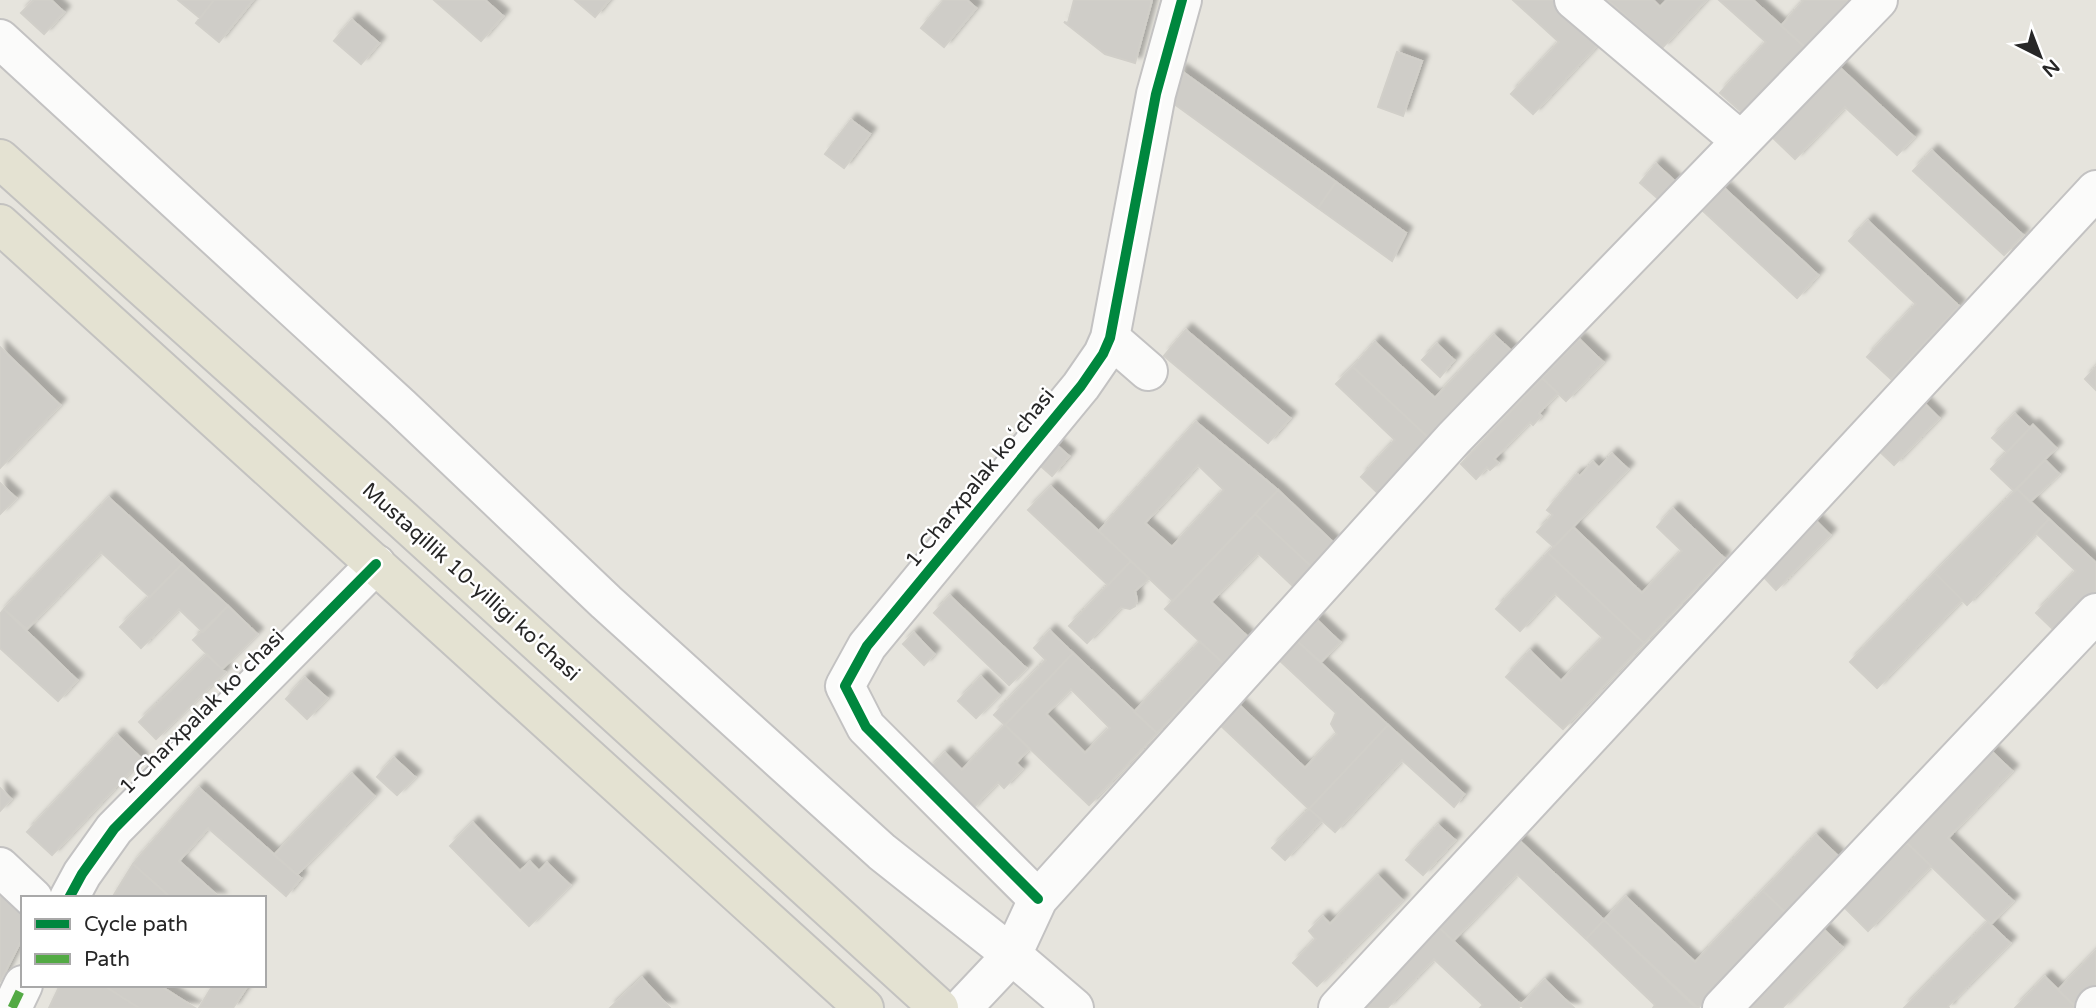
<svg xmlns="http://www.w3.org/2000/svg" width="2096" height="1008" font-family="'Varela Round',sans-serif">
	<defs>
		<filter id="shadow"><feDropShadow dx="6" dy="-6" stdDeviation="2" flood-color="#0004"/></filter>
	</defs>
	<rect width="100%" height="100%" fill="#e6e4dd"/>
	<!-- building -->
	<path fill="#cfcdc8" stroke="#d1cfc9" stroke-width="2" fill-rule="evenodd" filter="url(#shadow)" d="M34 0H51L64 12 44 34 21 13Z
		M178 0H214L200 18Z
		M214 0H253L219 42 196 23Z
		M434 0H485L503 16 481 41Z
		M575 0H609L595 17Z
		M944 0H967L976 8 944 47 921 28Z
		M1074 0H1152L1135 63 1105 54 1064 22 1068 23Z
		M1513 0H1559L1602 40 1533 114 1511 94 1559 42Z
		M1608 0H1653L1660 7 1667 0H1706L1662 48Z
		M1719 0H1753L1806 48 1746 116 1720 93 1766 42Z
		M1804 0H1850L1806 48 1781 26Z
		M352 20 379 43 361 64 334 41Z
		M1397 52 1422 61 1403 116 1378 107Z
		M1838 66 1914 137 1897 155 1845 107 1795 159 1772 137Z
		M1180 70 1336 182 1318 208 1173 103Z
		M851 120 870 134 844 168 825 154Z
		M1932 151 2023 235 2004 255 1913 171Z
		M1656 164 1679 185 1663 203 1640 183Z
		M1336 182 1406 233 1392 261 1318 208Z
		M1724 188 1818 275 1797 298 1703 211Z
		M1868 221 1959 306 1891 379 1867 357 1916 304 1849 241Z
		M1186 330 1290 418 1268 443 1164 356Z
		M1494 335 1516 355 1434 443 1353 367 1375 342 1435 398Z
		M1579 339 1603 362 1566 401 1542 378Z
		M1437 344 1454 360 1440 377 1422 360Z
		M0 347 60 405 0 468Z
		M1353 367 1434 443 1383 498 1361 477 1395 440 1336 384Z
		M2096 367V390L2085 379Z
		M1542 378 1558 393 1539 413 1541 416 1533 425 1530 422 1494 459 1498 463 1490 470 1487 467 1476 479 1461 464Z
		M1923 402 1939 418 1894 465 1877 449Z
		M2015 414 2030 428 2007 452 1992 438Z
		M1196 422 1278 490 1173 601 1099 531ZM1198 465 1224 490 1172 547 1145 523Z
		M2033 425 2056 448 2014 491 1991 469Z
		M1052 441 1069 456 1052 476 1035 461Z
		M1612 454 1628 469 1554 547 1537 532 1553 515 1547 510 1577 474 1580 476 1593 462 1599 468Z
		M2045 460 2059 474 2030 502 2017 489Z
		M0 483 16 498 0 514Z
		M1051 487 1131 561 1108 585 1028 510Z
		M2017 489 2049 519 1967 605 1935 573Z
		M1278 490 1336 545 1314 569 1255 514Z
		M109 498 182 564 150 597 101 552 27 629 4 609Z
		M1673 509 1724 558 1644 643 1548 553 1573 527 1642 593 1682 551 1657 527Z
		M1255 514 1314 569 1295 588 1258 553 1211 602 1248 637 1223 663 1165 609Z
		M1814 519 1830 535 1776 590 1761 574Z
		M2049 519 2096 563V591L2057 633 2036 613 2076 571 2036 533Z
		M1548 553 1644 643 1563 729 1506 677 1530 651 1561 681 1603 638 1555 593 1520 631 1496 609Z
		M1131 561 1149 578 1135 591 1137 600 1135 606 1130 609 1121 607 1087 643 1069 626Z
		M182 564 228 606 203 632 179 609 141 648 120 627Z
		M1935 573 1962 600 1877 688 1850 662Z
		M950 596 1026 668 1009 685 934 613Z
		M228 606 257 634 222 669 193 640Z
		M4 609 77 680 58 701 0 648V614Z
		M1316 619 1340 642 1321 662 1296 640Z
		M1050 631 1073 653 1005 725 994 715 1046 660 1034 648Z
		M914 633 934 654 924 665 903 644Z
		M1296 640 1388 725 1309 809 1218 723 1237 703 1305 768 1337 734 1331 724 1336 713 1278 659Z
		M1200 642 1223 663 1157 733 1134 712Z
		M1073 653 1157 733 1089 805 1005 725ZM1071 689 1110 728 1085 753 1046 714Z
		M207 655 225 672 156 739 139 722Z
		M981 677 999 695 976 718 958 701Z
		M305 678 327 698 307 719 286 699Z
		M1005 725 1029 749 1016 763 1022 769 1004 788 998 782 970 811 928 771 945 753 962 770Z
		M1388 725 1464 794 1454 807 1402 760 1335 832 1309 809Z
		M117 735 142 759 52 855 27 832Z
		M1989 749 2012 771 1948 838 2013 901 1991 924 1902 838Z
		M394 758 415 777 397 795 377 777Z
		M352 774 374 796 297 875 274 855Z
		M0 788 11 799 0 811Z
		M199 788 301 878 286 896 208 828 179 861 220 898H171L133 864Z
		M1309 809 1322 820 1285 860 1272 848Z
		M473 823 520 871 530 862 539 871 547 863 570 885 529 926 450 846Z
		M1438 825 1455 840 1423 875 1406 860Z
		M1510 832 1604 920 1586 939 1517 874 1453 941 1428 917Z
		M1816 835 1839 857 1786 913 1763 891Z
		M1907 843 1931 866 1868 931 1844 907Z
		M133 864 167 894 165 898H112Z
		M1378 876 1402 900 1317 986 1293 963 1316 939 1309 931 1323 917 1330 924Z
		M0 891 23 911V937L0 982Z
		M1763 891 1786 913 1698 1008 1604 920 1626 897 1695 962Z
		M1428 917 1521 1005 1518 1008H1480L1483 1005 1434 959 1387 1008H1346Z
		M1604 920 1696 1008H1653L1655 1005 1586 939Z
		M1988 922 2010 943 1948 1006 1949 1008H1904Z
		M1823 929 1842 947 1782 1008H1746Z
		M2096 951V987L2076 1008 2058 990Z
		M2045 977 2077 1008H2015Z
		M642 978 670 1008H610Z
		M1545 980 1574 1008H1524L1521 1005Z
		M60 985H103L139 1008H49Z
		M103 985H159L195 1008H139Z
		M213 985H248L233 1008H199Z"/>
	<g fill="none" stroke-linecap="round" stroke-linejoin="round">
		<!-- minor casing -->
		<g stroke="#c3c2c2" stroke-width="42">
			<path id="minor" d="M1574 0 1741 141
				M0 39 401 407 606 602 882 852 1012 955 1074 1008
				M1110 338 1148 371
				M0 867 33 898
				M69 898 82 874 114 829 376 564
				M1038 899 866 727 845 686 867 646 1081 386 1103 354 1110 338 1156 94 1182 0
				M12 1008 23 985
				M962 1008 1012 955 1038 899 1454 438 1878 0
				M1338 1008 2096 190
				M1722 1008 2096 613
				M2095 1008 2096 1006"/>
		</g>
		<!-- major casing -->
		<g stroke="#c3c2c0" stroke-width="42">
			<path id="major" d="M0 159 403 520 939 1008
				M0 224 864 1008"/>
		</g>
		<!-- minor -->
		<use href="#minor" stroke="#fbfbfa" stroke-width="38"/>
		<!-- major -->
		<use href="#major" stroke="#e4e2d2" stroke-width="38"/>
		<!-- quiet -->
		<path stroke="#53aa44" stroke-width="9" stroke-dasharray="18 9" stroke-linecap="butt" d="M12 1008 23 985"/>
		<!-- cycleway casing -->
		<g stroke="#fff" stroke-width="15">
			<path id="cycleway" d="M69 898 82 874 114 829 376 564
				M1038 899 866 727 845 686 867 646 1081 386 1103 354 1110 338 1156 94 1182 0"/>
		</g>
		<!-- cycleway -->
		<use href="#cycleway" stroke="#00873e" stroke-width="10"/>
	</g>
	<g text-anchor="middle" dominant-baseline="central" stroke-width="5" stroke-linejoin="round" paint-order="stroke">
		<!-- street labels -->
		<g font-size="21" fill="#272727" stroke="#fff">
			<text transform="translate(980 478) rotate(-51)">1-Charxpalak koʻchasi</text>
			<text transform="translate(471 582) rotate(42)">Mustaqillik 10-yilligi ko'chasi</text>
			<text transform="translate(202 712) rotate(-45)">1-Charxpalak koʻchasi</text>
		</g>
	</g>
	<!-- legend -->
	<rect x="21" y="896" width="245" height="91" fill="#ffffff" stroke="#a9a9a9" stroke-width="2"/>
	<rect x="35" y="919" width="35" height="10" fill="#00873e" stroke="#a9a9a9" stroke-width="2"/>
	<text x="84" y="931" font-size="21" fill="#272727">Cycle path</text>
	<rect x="35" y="954" width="35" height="10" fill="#53aa44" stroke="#a9a9a9" stroke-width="2"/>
	<text x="84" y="966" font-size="21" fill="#272727">Path</text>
	<!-- north arrow -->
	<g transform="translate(2040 56) rotate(138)" stroke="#ffffff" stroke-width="5" paint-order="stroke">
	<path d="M0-5L12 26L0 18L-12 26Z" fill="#272727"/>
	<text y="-10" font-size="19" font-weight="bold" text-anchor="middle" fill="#272727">N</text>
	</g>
</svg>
